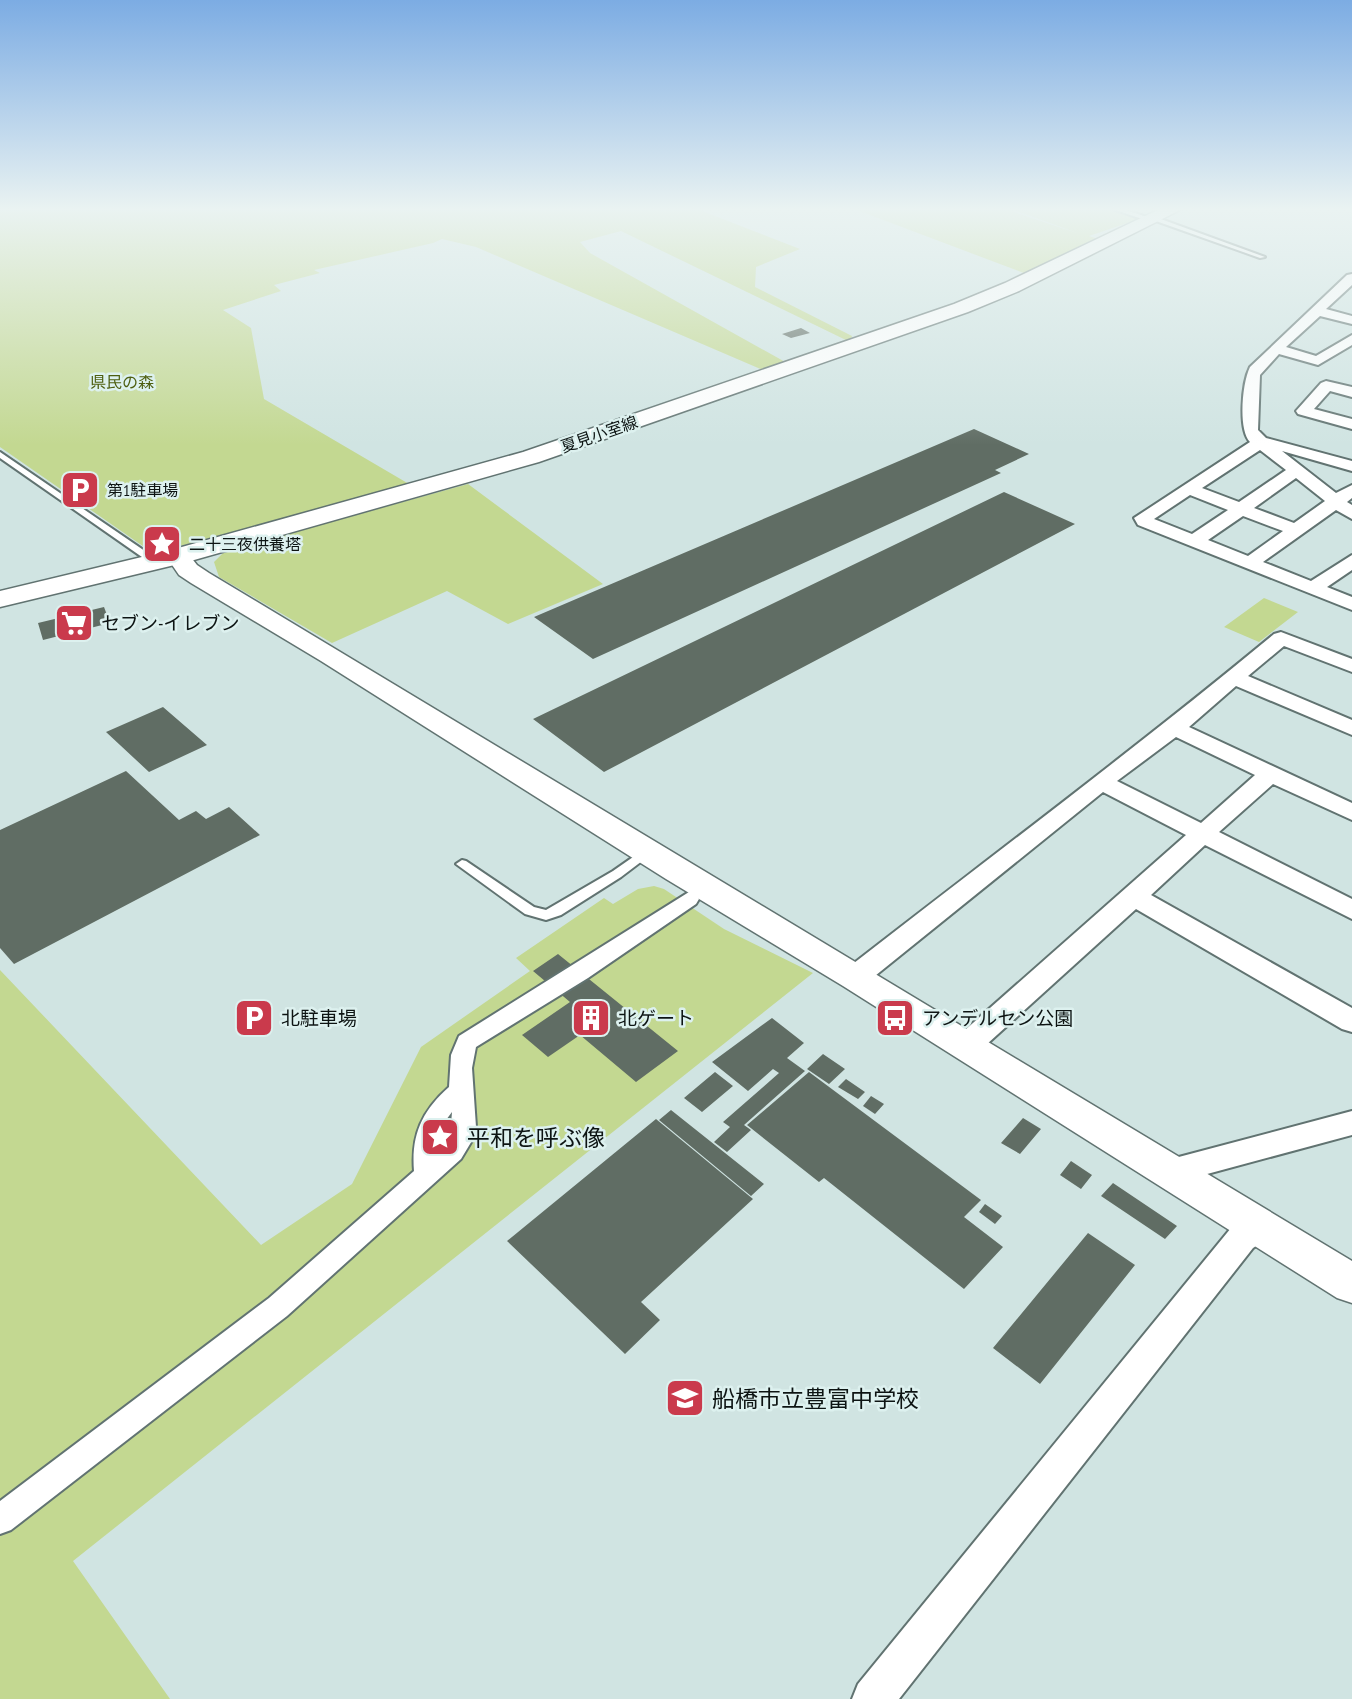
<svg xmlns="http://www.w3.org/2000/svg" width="1352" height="1699" font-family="'PT Sans Narrow','Noto Sans JP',sans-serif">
	<rect width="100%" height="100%" fill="#d0e4e2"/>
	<!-- green -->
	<path fill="#c3d891" d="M0 207H692L800 249 756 267 755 287 852 336 850 342 621 231 580 242 590 253 787 363 765 371 476 247 442 239 433 243 314 270 320 273 274 285 281 291 223 310 251 328 264 399 409 484 158 552 150 551 0 447Z
		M849 207H999L1080 234 1006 207H1101L1139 219 1089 236 1101 240 1029 275Z
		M468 484 603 584 508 624 447 591 332 643 219 577 214 562 223 553 232 549Z
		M1264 598 1298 612 1259 642 1224 627Z
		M654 886 664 889 724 929 813 973 73 1561 170 1699H0V970L261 1245 352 1184 421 1047 530 971 516 958 604 898 613 904 638 889Z"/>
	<!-- building -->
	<path fill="#606d64" d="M801 328 810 333 791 338 782 334Z
		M974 429 1029 454 995 470 1001 473 593 659 534 617Z
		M1004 492 1075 524 604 772 533 719Z
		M104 607 110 623 43 640 38 623Z
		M163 707 207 745 149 772 106 732Z
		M126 771 179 820 196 811 206 819 229 807 260 835 14 964 0 948V830Z
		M558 954 678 1051 636 1082 580 1035 548 1057 522 1035 570 1002 533 971Z
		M772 1018 804 1043 787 1058 805 1071 744 1125 751 1130 727 1152 714 1142 730 1127 723 1122 779 1073 773 1069 748 1091 712 1062Z
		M823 1054 845 1069 829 1084 807 1069Z
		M715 1072 733 1086 702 1112 684 1098Z
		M809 1072 981 1200 964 1217 1003 1247 964 1289 824 1178 819 1182 747 1125Z
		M846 1079 865 1092 858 1099 838 1087Z
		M871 1096 884 1104 875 1114 863 1106Z
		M671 1110 764 1184 751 1196 659 1120Z
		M1023 1118 1041 1129 1020 1154 1001 1143Z
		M656 1119 753 1199 641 1302 660 1320 625 1354 507 1241Z
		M1071 1161 1092 1175 1081 1189 1060 1175Z
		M1113 1183 1177 1226 1165 1239 1101 1196Z
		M985 1204 1002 1216 995 1224 979 1212Z
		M1088 1233 1135 1265 1040 1384 993 1348Z"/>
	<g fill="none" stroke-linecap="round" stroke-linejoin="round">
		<!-- service casing -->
		<g stroke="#617371" stroke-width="4">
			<path id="service" d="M1107 207H1117L1153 219 1158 218 1265 257 1260 258 1156 221 1151 222Z
				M0 452 158 560V564H152L0 458Z
				M646 848 650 849 652 852 650 855 621 877 561 915 546 920 525 914 456 864 462 860 466 861 534 907 546 910 613 871Z"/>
		</g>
		<!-- pedestrian casing -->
		<g stroke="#617371" stroke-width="4">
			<path id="pedestrian" d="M689 892 696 894 699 899 696 904 588 978 476 1047 472 1068 476 1127 473 1139 461 1159 287 1316 11 1530 0 1534V1501L269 1298 414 1171C411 1135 422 1111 449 1087L451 1055 459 1036ZM452 1112 450 1136 437 1151 440 1128Z"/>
		</g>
		<!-- minor casing -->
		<g stroke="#617371" stroke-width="4">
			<path id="minor" d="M1352 274V285L1326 309 1352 316V324L1320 316 1286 347 1316 356 1352 335V345L1318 365 1279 354 1260 375 1258 430 1266 438 1352 461V471L1282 451 1336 493 1352 485V498L1347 502 1352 505V519L1336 510 1263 562 1311 581 1352 555V570L1327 587 1352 597V610L1138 525 1134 518 1250 442C1238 430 1242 383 1250 367L1347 275ZM1260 450 1286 470 1239 502 1202 488ZM1296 478 1325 501 1294 523 1254 508ZM1190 495 1228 510 1192 534 1154 519ZM1243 516 1283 531 1248 556 1208 540Z
				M1326 381 1352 387V397L1330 391 1314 409 1352 419V429L1298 414 1296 411 1321 383Z
				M1281 632 1352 659V672L1284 646 1248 676 1352 720V735L1236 686 1189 727 1352 803V820L1273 784 1219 832 1352 899V919L1205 845 1151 895 1352 1008V1032L1342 1029 1136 909 976 1054 966 1057 956 1054 952 1046 956 1038 1186 835 1103 792 865 984 855 987 845 984 841 977 845 970C989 858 1135 749 1274 634ZM1176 737 1255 775 1201 823 1117 781Z
				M1352 1111V1135L1196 1177C1186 1189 1180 1192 1165 1187L1160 1178 1175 1158Z
				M1257 1214 1268 1218 1273 1228 1268 1238 1253 1248 899 1699H852L858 1684 1231 1228Z"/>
		</g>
		<!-- tertiary casing -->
		<g stroke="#617371" stroke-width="3">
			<path id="tertiary" d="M178 549 186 551 197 565 209 573 1352 1261V1303L1337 1298 843 986 666 879 321 661 191 583 179 575 166 556 170 551Z"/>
		</g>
		<!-- secondary casing -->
		<g stroke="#617371" stroke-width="3">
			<path id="secondary" d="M1164 207H1186L1019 291 968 312 539 462 187 562 0 607V591L171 550 523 452 954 304 1005 283Z"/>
		</g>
		<!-- service -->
		<use href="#service" fill="#fff" fill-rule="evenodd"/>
		<!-- pedestrian -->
		<use href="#pedestrian" fill="#fff" fill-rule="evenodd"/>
		<!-- minor -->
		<use href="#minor" fill="#fff" fill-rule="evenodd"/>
		<!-- tertiary -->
		<use href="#tertiary" fill="#fff" fill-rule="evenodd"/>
		<!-- secondary -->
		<use href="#secondary" fill="#fff" fill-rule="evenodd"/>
	</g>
	<!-- sky -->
	<linearGradient id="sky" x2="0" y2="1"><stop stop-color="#7cace3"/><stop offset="0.47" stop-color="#eaf3f2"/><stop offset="1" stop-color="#eaf3f2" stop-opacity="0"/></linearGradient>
	<rect width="1352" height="445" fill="url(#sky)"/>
	<!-- icons -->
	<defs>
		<g id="parking-square" transform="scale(2.0125)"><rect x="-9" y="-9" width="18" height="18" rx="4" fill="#ca3a4c" stroke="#ddf1ef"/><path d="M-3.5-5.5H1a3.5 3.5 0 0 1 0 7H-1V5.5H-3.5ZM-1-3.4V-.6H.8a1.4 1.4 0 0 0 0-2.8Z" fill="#fff"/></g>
		<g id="sight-square" transform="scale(2.0125)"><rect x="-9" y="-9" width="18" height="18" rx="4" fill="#ca3a4c" stroke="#ddf1ef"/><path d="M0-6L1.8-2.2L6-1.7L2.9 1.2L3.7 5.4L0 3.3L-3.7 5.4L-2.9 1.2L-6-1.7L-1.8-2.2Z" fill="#fff"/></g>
		<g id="supermarket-square" transform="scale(2.0125)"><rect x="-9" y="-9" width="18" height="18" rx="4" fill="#ca3a4c" stroke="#ddf1ef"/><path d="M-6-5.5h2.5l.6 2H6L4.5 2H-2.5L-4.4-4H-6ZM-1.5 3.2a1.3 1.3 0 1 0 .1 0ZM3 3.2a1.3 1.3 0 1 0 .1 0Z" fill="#fff"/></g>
		<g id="building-square" transform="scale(2.0125)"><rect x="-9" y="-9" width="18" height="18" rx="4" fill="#ca3a4c" stroke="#ddf1ef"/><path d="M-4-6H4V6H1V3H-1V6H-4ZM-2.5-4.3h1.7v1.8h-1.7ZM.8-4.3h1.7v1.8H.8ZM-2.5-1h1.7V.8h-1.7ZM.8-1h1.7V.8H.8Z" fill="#fff"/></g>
		<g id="bus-square" transform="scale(2.0125)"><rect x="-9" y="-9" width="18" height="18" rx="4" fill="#ca3a4c" stroke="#ddf1ef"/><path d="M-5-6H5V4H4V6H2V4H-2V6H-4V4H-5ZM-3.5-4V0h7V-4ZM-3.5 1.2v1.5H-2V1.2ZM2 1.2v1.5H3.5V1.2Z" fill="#fff"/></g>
		<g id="school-square" transform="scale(2.0125)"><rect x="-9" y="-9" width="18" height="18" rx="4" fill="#ca3a4c" stroke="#ddf1ef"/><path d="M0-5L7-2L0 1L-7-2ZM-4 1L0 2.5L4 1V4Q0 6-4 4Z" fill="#fff"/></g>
	</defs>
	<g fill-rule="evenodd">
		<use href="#parking-square" x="80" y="490"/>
		<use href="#sight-square" x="162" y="544"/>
		<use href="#supermarket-square" x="74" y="623"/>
		<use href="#parking-square" x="254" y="1018"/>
		<use href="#building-square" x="591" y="1018"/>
		<use href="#bus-square" x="895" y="1018"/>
		<use href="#sight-square" x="440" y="1137"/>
		<use href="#school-square" x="685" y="1398"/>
	</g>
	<g text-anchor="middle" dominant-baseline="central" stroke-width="5" stroke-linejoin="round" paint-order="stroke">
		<!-- far-park labels -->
		<g font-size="16" fill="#4e5f11" stroke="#ddf1ef">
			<text x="122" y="382">県民の森</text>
		</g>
		<!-- far-street labels -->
		<g font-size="16" fill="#0d1413" stroke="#ddf1ef">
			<text transform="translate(599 434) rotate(-19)">夏見小室線</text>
		</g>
		<!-- far-poi labels -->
		<g font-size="16" fill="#0d1413" stroke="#ddf1ef" text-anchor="start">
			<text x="107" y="490">第1駐車場</text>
			<text x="189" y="544">二十三夜供養塔</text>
		</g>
		<!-- poi labels -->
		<g font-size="19" fill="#0d1413" stroke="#ddf1ef" text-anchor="start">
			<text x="101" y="623">セブン-イレブン</text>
			<text x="281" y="1018">北駐車場</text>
			<text x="618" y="1018">北ゲート</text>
			<text x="922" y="1018">アンデルセン公園</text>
		</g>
		<!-- near-poi labels -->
		<g font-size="23" fill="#0d1413" stroke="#ddf1ef" text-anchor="start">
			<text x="467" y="1137">平和を呼ぶ像</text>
			<text x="712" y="1398">船橋市立豊富中学校</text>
		</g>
	</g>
</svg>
